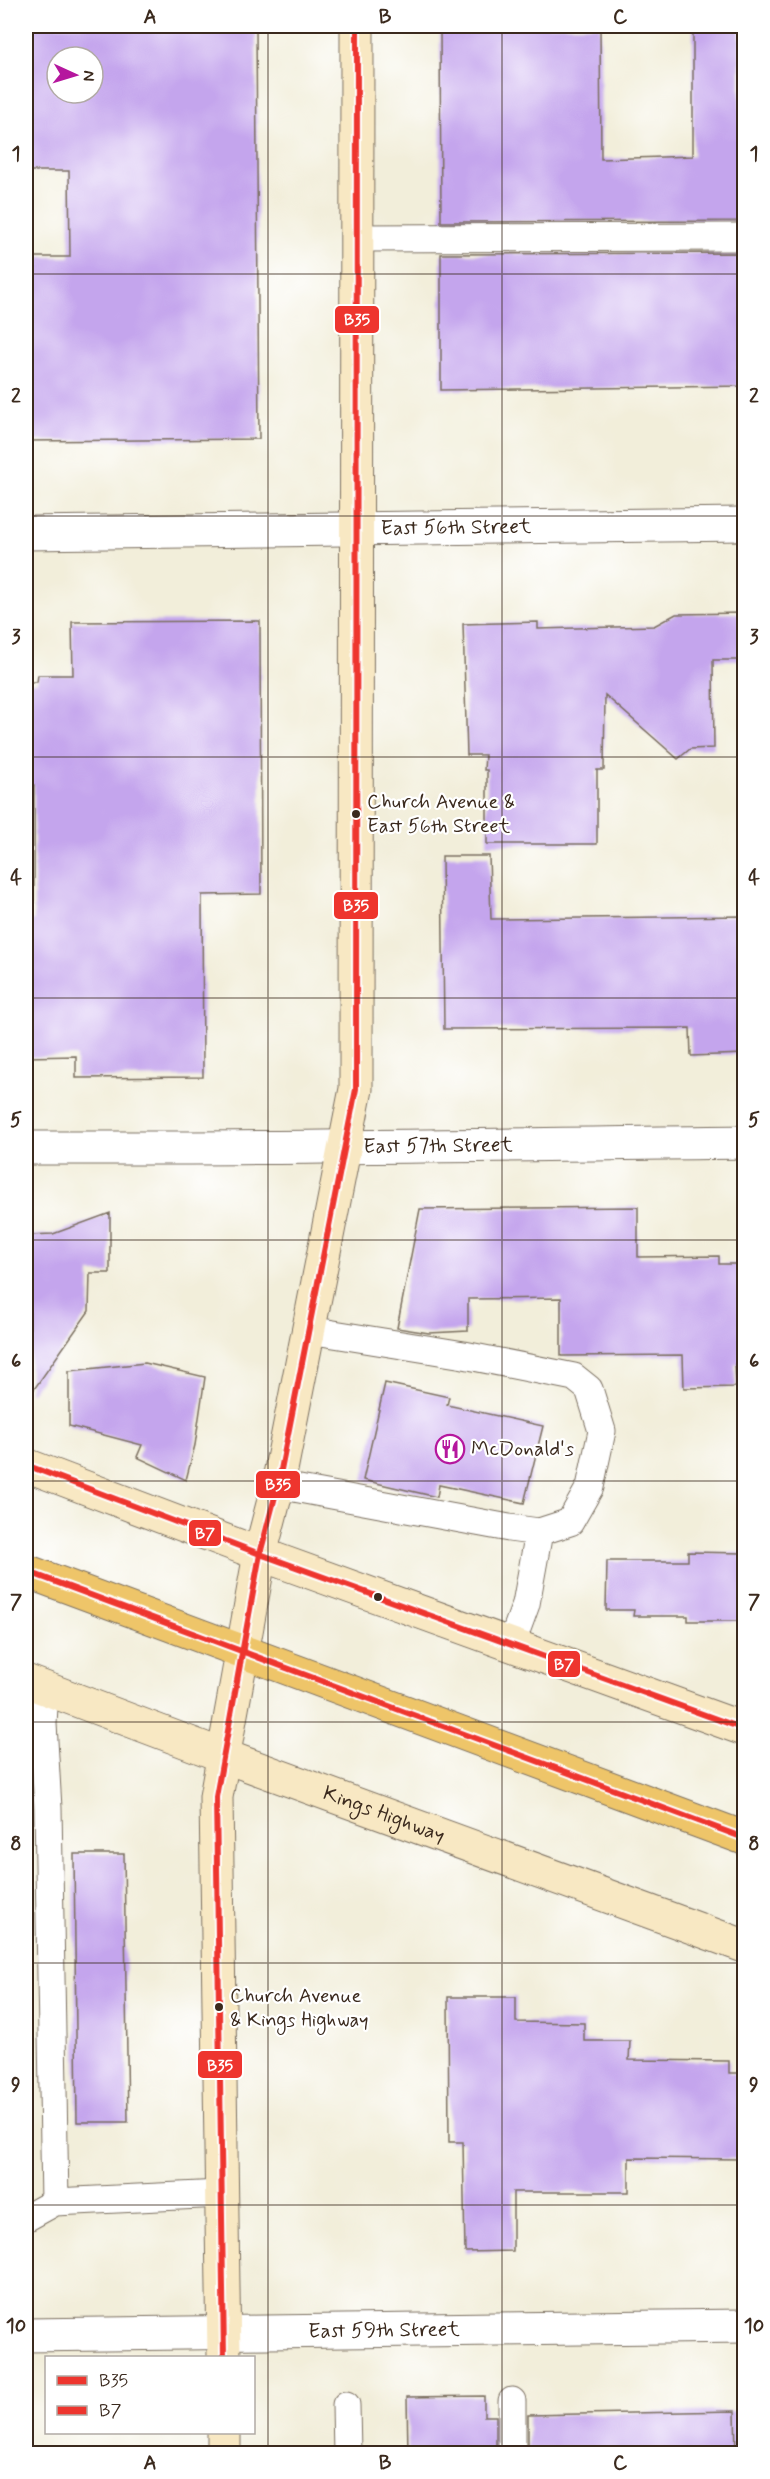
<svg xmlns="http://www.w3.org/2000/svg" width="770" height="2479" font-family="Mynerve,sans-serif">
	<rect width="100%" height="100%" fill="#fff"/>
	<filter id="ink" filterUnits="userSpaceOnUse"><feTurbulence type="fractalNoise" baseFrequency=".0167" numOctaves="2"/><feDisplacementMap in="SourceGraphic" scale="12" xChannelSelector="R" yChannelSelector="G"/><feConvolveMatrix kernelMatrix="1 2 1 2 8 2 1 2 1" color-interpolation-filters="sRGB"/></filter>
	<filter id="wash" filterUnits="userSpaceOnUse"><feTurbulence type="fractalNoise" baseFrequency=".008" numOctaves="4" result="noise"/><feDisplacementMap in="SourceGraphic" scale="24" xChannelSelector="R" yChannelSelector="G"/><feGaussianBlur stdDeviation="1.35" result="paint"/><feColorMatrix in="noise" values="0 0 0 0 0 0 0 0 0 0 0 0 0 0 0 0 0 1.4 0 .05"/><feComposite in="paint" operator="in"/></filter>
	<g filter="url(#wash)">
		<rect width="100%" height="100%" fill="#f2eeda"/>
		<g id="blocks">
			<!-- building -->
			<path fill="#c4a5ed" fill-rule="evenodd" d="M26 26H256L259 439 26 441V257H70L69 171H26ZM57 57H93V93H57Z
				M440 26H600L601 159 693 156V26H740V158H744V221L441 222Z
				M744 253V386L441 390V254Z
				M744 613V660H713L714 748 690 749 678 759 605 695 604 770H597V844H487V770H484L485 755H467L463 624 538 622V629L654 626 676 614Z
				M260 621 261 894 202 895 203 1077 76 1078V1056L26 1057V921L34 920V785H26V682H37L38 675H73L72 622Z
				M442 856H489L491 919 744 916V1054L691 1056 690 1028 444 1029Z
				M638 1207V1257L719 1256V1264H744V1364H735L736 1387 684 1388 683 1355 561 1356V1298L468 1299V1331L429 1333 397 1328 420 1209Z
				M110 1213V1273H90L89 1311 30 1395 29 1235 53 1234Z
				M145 1363 205 1377 195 1445 186 1480 137 1457 142 1445 69 1426V1371Z
				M385 1383 449 1397 447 1405 543 1426 524 1503 439 1485 437 1497 363 1480Z
				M688 1552 744 1553V1621H688V1616H633L634 1610H606L607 1561H688Z
				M74 1854H124L128 2122H77Z
				M448 1997H516V2022L584 2023V2041H630L629 2060 729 2061V2073H744V2159L629 2158V2192H513V2251L465 2252 463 2142H449Z
				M484 2396V2416H496V2454H408L407 2397Z
				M735 2411 736 2454H528V2415Z"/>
		</g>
	</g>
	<g filter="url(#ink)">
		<use href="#blocks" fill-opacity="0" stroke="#7b6f60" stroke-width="1.5"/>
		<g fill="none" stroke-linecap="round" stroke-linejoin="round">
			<!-- lane casing -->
			<g stroke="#7b6f60" stroke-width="29">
				<path id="lane" d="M357 238 744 237
					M278 1485 509 1528 539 1532 570 1522 590 1487 602 1431 589 1389 574 1377 464 1355 309 1330
					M511 1645 526 1604 539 1532
					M45 1689 43 1724 48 1808 55 2202 221 2194
					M26 2218 55 2202
					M512 2401V2454
					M346 2405 347 2454"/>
			</g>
			<!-- street casing -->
			<g stroke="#7b6f60" stroke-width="35">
				<g id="street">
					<path id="s1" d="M26 533 744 524"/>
					<path id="s2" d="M26 1148C265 1149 505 1145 744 1142"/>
					<path id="s3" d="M26 2335 744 2326"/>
				</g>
			</g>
			<!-- secondary casing -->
			<g stroke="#7b6f60" stroke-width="35">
				<g id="secondary">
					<path d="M26 1465 260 1554 744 1729"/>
					<path id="s4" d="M26 1681 224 1756 744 1946"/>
					<path d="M224 2358 216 1797 260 1554 278 1485 356 1089 357 26"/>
					<path d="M224 2454V2432"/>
				</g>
			</g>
			<!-- primary casing -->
			<g stroke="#7b6f60" stroke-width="35">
				<path id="primary" d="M26 1571 744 1838"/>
			</g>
			<!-- lane -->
			<use href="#lane" stroke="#fff" stroke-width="27"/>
			<!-- street -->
			<use href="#street" stroke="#fff" stroke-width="33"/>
			<!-- secondary -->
			<use href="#secondary" stroke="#f8e8c3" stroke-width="33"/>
			<!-- primary -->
			<use href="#primary" stroke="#eec569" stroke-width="33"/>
			<!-- bus-1 casing -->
			<g stroke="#fff" stroke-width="10">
				<path id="bus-1" d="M224 2358 216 1797 260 1554 278 1485 356 1089 357 26"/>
			</g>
			<!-- bus-2 casing -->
			<g stroke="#fff" stroke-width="10">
				<path id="bus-2" d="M26 1465 260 1554 744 1729
					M26 1571 744 1838"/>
			</g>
			<!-- bus-1 -->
			<use href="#bus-1" stroke="#ee352e" stroke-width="6"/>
			<!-- bus-2 -->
			<use href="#bus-2" stroke="#ee352e" stroke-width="6"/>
		</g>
	</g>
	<!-- grid -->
	<path fill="none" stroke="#3b2a1e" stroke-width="1.5" stroke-opacity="0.55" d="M268 26V2454M502 26V2454M26 274H744M26 516H744M26 757H744M26 998H744M26 1240H744M26 1481H744M26 1722H744M26 1963H744M26 2205H744"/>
	<!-- icons -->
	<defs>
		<g id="restaurant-ring" transform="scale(1.5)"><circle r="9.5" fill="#fff" stroke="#b5179e" stroke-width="1.5"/><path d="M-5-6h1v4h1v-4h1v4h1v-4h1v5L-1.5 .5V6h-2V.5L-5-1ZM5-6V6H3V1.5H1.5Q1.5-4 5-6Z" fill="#b5179e"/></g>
	</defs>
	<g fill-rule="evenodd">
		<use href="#restaurant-ring" x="450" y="1449"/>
	</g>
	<!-- markers -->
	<g fill="#3b2a1e" stroke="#fff" stroke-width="2">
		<circle cx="356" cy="814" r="5"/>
		<circle cx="378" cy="1597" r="5"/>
		<circle cx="219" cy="2007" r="5"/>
	</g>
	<g text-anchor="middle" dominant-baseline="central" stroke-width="4.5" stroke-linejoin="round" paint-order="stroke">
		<!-- bus labels -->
		<g font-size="20" fill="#3b2a1e" stroke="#fff" text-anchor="start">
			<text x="367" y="802">Church Avenue &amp;<tspan x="367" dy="24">East 56th Street</tspan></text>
			<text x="230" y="1996">Church Avenue<tspan x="230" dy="24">&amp; Kings Highway</tspan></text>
		</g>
		<!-- street labels -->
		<g font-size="21" fill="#3b2a1e" stroke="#fff">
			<text stroke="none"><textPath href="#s1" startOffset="430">East 56th Street</textPath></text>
			<text stroke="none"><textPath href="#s2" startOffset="412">East 57th Street</textPath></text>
			<text stroke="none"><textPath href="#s4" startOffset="382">Kings Highway</textPath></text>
			<text stroke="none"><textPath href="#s3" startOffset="358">East 59th Street</textPath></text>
		</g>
		<!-- poi labels -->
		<g font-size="21" fill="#3b2a1e" stroke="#fff" text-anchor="start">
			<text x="471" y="1449">McDonald's</text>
		</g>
	</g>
	<g stroke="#fff" stroke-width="2">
		<rect x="334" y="305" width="46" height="29" rx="6" fill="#ee352e"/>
		<rect x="333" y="891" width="46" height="29" rx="6" fill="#ee352e"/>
		<rect x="255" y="1470" width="46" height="29" rx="6" fill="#ee352e"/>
		<rect x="188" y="1519" width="34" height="28" rx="6" fill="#ee352e"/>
		<rect x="547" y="1650" width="34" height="28" rx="6" fill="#ee352e"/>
		<rect x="197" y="2050" width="46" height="29" rx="6" fill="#ee352e"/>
	</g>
	<g font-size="16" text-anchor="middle" font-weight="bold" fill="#fff">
		<text x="357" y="325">B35</text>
		<text x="356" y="911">B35</text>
		<text x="278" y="1490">B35</text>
		<text x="205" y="1539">B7</text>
		<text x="564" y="1670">B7</text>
		<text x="220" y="2071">B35</text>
	</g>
	<!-- margin -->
	<rect width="770" height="2479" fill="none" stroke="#fff" stroke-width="66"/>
	<!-- legend -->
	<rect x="45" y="2356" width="210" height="78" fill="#ffffff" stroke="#b1aaa5" stroke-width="1.5"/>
	<rect x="57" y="2376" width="30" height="9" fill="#ee352e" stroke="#b1aaa5" stroke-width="1.5"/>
	<text x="99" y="2386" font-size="18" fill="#3b2a1e">B35</text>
	<rect x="57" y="2406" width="30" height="9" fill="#ee352e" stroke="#b1aaa5" stroke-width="1.5"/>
	<text x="99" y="2416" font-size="18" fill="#3b2a1e">B7</text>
	<!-- north arrow -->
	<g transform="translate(75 75) rotate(94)"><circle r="28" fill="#ffffff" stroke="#b1aaa5" stroke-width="1.5"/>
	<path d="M0-4.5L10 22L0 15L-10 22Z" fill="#b5179e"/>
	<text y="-9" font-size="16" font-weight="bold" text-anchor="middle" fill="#3b2a1e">N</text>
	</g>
	<rect x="33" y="33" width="704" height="2413" fill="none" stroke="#3b2a1e" stroke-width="2"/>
	<g font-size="20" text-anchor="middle" font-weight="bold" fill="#3b2a1e">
		<text x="150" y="23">A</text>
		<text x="385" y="23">B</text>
		<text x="620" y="23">C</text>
		<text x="16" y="160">1</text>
		<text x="754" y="160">1</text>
		<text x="16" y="402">2</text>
		<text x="754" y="402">2</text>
		<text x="16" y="643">3</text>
		<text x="754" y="643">3</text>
		<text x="16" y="884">4</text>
		<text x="754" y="884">4</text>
		<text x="16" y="1126">5</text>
		<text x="754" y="1126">5</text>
		<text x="16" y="1367">6</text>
		<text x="754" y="1367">6</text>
		<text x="16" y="1608">7</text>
		<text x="754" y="1608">7</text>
		<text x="16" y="1850">8</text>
		<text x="754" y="1850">8</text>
		<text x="16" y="2091">9</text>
		<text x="754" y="2091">9</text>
		<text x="16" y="2332">10</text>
		<text x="754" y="2332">10</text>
		<text x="150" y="2469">A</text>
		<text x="385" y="2469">B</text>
		<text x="620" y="2469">C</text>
	</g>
</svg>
